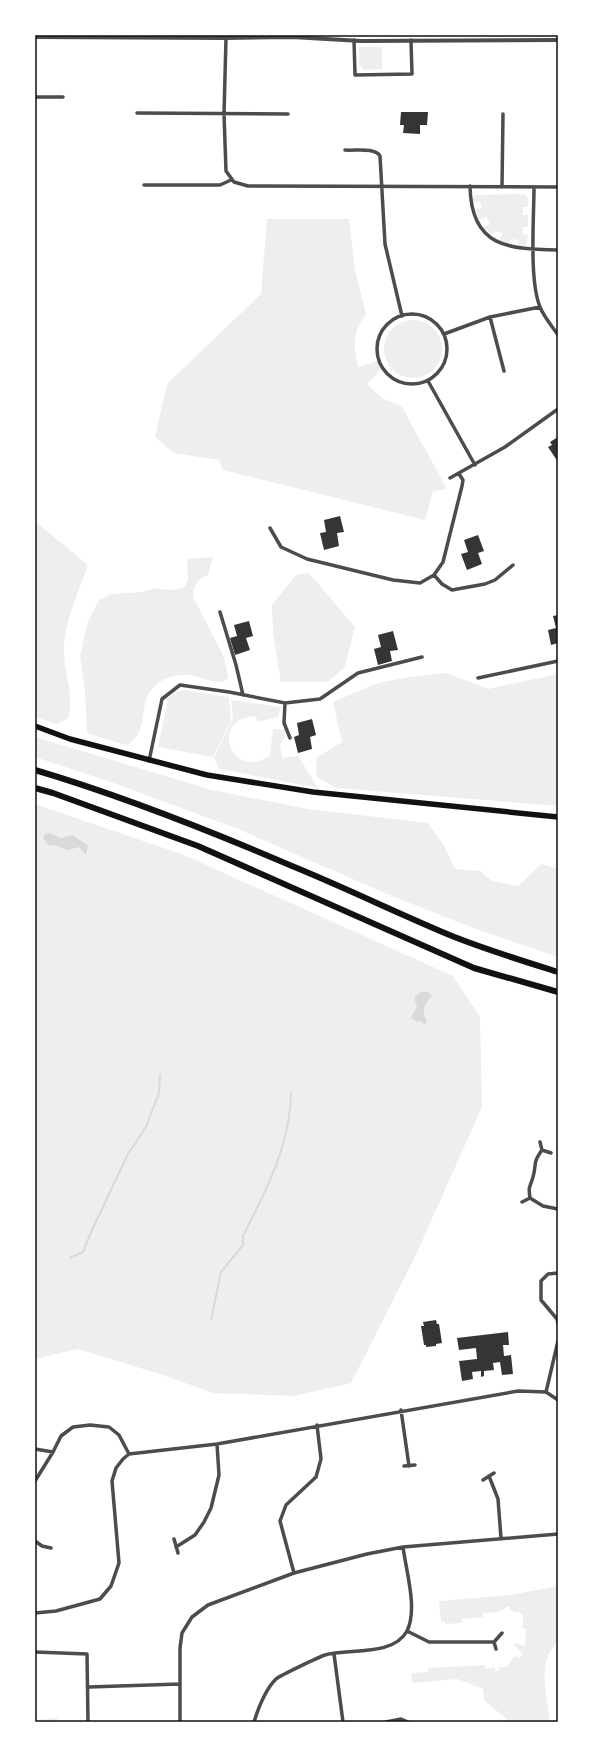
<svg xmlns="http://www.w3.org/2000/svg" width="593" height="1757" font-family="Merriweather,serif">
	<rect width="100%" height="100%" fill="#fff"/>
	<!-- green -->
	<path fill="#eee" d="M359 47H382V69L364 70 359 65Z
		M525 194 528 198V207H523V215H528V227H523V234L528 235 526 246H518L519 240 511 239 509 245 499 240 503 234 496 231 492 235 483 228 490 224 486 217 479 220 475 209 482 208 480 202H474L473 197 475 195Z
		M267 219H349L355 270 366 314C353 331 353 347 358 367L378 361 381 369 367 384 382 398 402 407 447 489 433 491 425 520 223 470 219 460 174 453 155 437 167 384 261 294Z
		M384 349a29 29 0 1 1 58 0a29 29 0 1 1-58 0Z
		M35 523H37L88 565C79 591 65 620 64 648 63 672 75 694 68 718L57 724 35 717Z
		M213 557 208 575C197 579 193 586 193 597L224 657 228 677 224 682C213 683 204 678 194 676 179 672 161 678 152 689 138 703 150 735 126 745L87 733 85 692 80 656 88 621 99 600 111 594 143 592 155 588 168 590 181 589 185 586 188 579 187 559Z
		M309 573 355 627 345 667 327 682H281L273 634 272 605 296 575Z
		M446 673 488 689 558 674V806L337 788 317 777 316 758 342 742 333 702 378 683 410 677Z
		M184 690 229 697 231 721 213 757 158 747 168 699 174 693Z
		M231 700 281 707 278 717 257 722V719L255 716C207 720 233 783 270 755L273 729 284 730 285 736 280 744 282 758 298 756 318 788 219 769 214 758 233 718Z
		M35 737 212 790 308 809 428 823 444 846 455 869 480 871 492 881 518 886 541 864 558 869V957L473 928 387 894 238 829 111 782 35 757Z
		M35 804 184 855 453 976 480 1017 482 1107 414 1259 351 1383 294 1396 213 1393 160 1374 78 1349 35 1359Z
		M558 1586V1642C536 1661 547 1696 550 1722H510L484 1700 483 1689 457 1679 412 1683 411 1673 428 1672V1668L485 1665 486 1669 495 1667V1671H499V1668L507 1666 515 1656 519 1658 523 1654 514 1645 515 1643 525 1646 526 1629 522 1628V1626H523V1615L519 1612 517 1613 509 1610 510 1607H507L499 1612 483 1613V1617L462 1619V1623L445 1624V1622H441L439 1601 510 1595Z
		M57 1718 58 1722H37L36 1720Z"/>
	<!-- water -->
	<path fill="#d9d9d9" d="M49 833 61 838 73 835 88 846 86 855 79 847 68 850 57 846 48 845 43 838 44 835Z
		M421 992H428L432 996C424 1004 421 1011 427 1021L425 1025 421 1021 418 1022 411 1018 417 1006 414 998Z"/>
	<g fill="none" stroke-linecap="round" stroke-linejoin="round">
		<!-- stream -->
		<path stroke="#d9d9d9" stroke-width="2" d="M70 1258 83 1252 92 1230 128 1154 146 1127 159 1093 160 1075
			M211 1320 221 1272 243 1245V1236C266 1191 290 1145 291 1093"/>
	</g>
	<!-- building -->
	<path fill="#353535" d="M401 112H428L427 125H420V134L403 133 404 125H400Z
		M558 437V462L548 447 552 445 550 442Z
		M340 516 344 532 337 533 339 546 324 550 320 533 326 532 324 520Z
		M478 535 484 551 478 553 482 564 467 570 461 554 468 552 464 540Z
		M558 615V643L551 645 548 630 556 628 553 616Z
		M249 621 253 636 246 638 250 650 235 655 230 638 237 636 234 625Z
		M393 631 398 650 390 651 392 661 378 665 374 649 381 647 378 635Z
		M312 719 316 735 310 737 312 749 298 753 294 737 299 735 297 723Z
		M436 1320 437 1324H439L442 1343 436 1344V1346L426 1347V1345H424L421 1326H424L423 1322Z
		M508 1332 509 1345H503L504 1356 511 1355 513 1374 502 1375 500 1362 493 1363 494 1370 484 1371V1376L481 1377V1371L472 1372 473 1379 462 1381 459 1361 477 1359 476 1348 459 1350 457 1338Z"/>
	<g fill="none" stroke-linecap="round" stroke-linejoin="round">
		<!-- minor -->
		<path stroke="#4c4c4c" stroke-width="3.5" d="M226 38 224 114 226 171 234 182 248 186 558 187
			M354 40 355 75 412 74 411 40
			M35 97H63
			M137 113 288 114
			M345 150C355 151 375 147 380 156L385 244 402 316
			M144 185H220L231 180
			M470 186C471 248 509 249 558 250
			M502 187 503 114
			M534 187C534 218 529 280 540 307 544 317 552 326 558 335
			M377 349a35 35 0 1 1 70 0a35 35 0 1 1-70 0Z
			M490 317 504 371
			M444 334 490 317 540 307
			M428 381 475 465
			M450 478 505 447 558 409
			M270 528 281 547 307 559 393 580 420 583 434 575 443 562 462 486 463 480 459 474
			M434 575 442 584 452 590 485 584 495 580 513 565
			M220 612 236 665 243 695
			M478 678 558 661
			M285 703 284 723 290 738
			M149 761 162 699 180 685 229 692 285 703 320 699 358 673 422 657
			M540 1142 542 1150 551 1153
			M542 1150C532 1164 537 1163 533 1177 530 1188 528 1185 530 1198L543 1206 558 1209
			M522 1202 530 1198
			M558 1273 548 1274 541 1281V1300L557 1319 558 1324
			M546 1392 558 1341
			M401 1410 409 1466
			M35 1449 53 1452
			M404 1466 415 1465
			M489 1476 498 1499 501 1538
			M483 1480 494 1473
			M35 1481 53 1452 61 1436 73 1427 90 1425 109 1427 119 1435 129 1454
			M174 1539 178 1553
			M35 1541 42 1546 51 1548
			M176 1547 195 1535 204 1522 211 1508 219 1475 217 1444
			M294 1573 280 1521 286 1505 316 1477 321 1459 317 1425
			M35 1613 56 1611 100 1599 111 1586 119 1563 112 1481 116 1468 123 1459 129 1454 217 1444 518 1391 546 1392 558 1400
			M407 1631 429 1642H494L502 1633
			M494 1642 496 1649
			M35 1652 87 1654 88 1722
			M334 1654 343 1722
			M89 1687 180 1684
			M180 1722V1648L182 1633 192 1617 208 1605 294 1573 367 1554 403 1547 558 1534
			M254 1722C258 1709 266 1689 276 1679 279 1676 319 1657 325 1655 348 1648 393 1657 407 1631 418 1609 406 1571 403 1547
			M386 1722 401 1719 408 1722"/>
		<!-- tertiary -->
		<path stroke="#4c4c4c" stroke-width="4" d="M35 37 226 38 292 37 361 41 558 40"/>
		<!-- primary -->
		<path stroke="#111" stroke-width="5.5" d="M35 726 70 739 207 775 313 792 558 817"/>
		<!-- motorway -->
		<path stroke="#111" stroke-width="6" d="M35 770C123 796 208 830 292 866 346 888 399 914 452 936 487 950 523 961 558 972
			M35 788 53 793 198 846 474 968 558 992"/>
	</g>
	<!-- border -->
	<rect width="593" height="1757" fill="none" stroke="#ffffff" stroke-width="72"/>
	<rect x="36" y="36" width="521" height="1685" fill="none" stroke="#111" stroke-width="1.5"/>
</svg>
